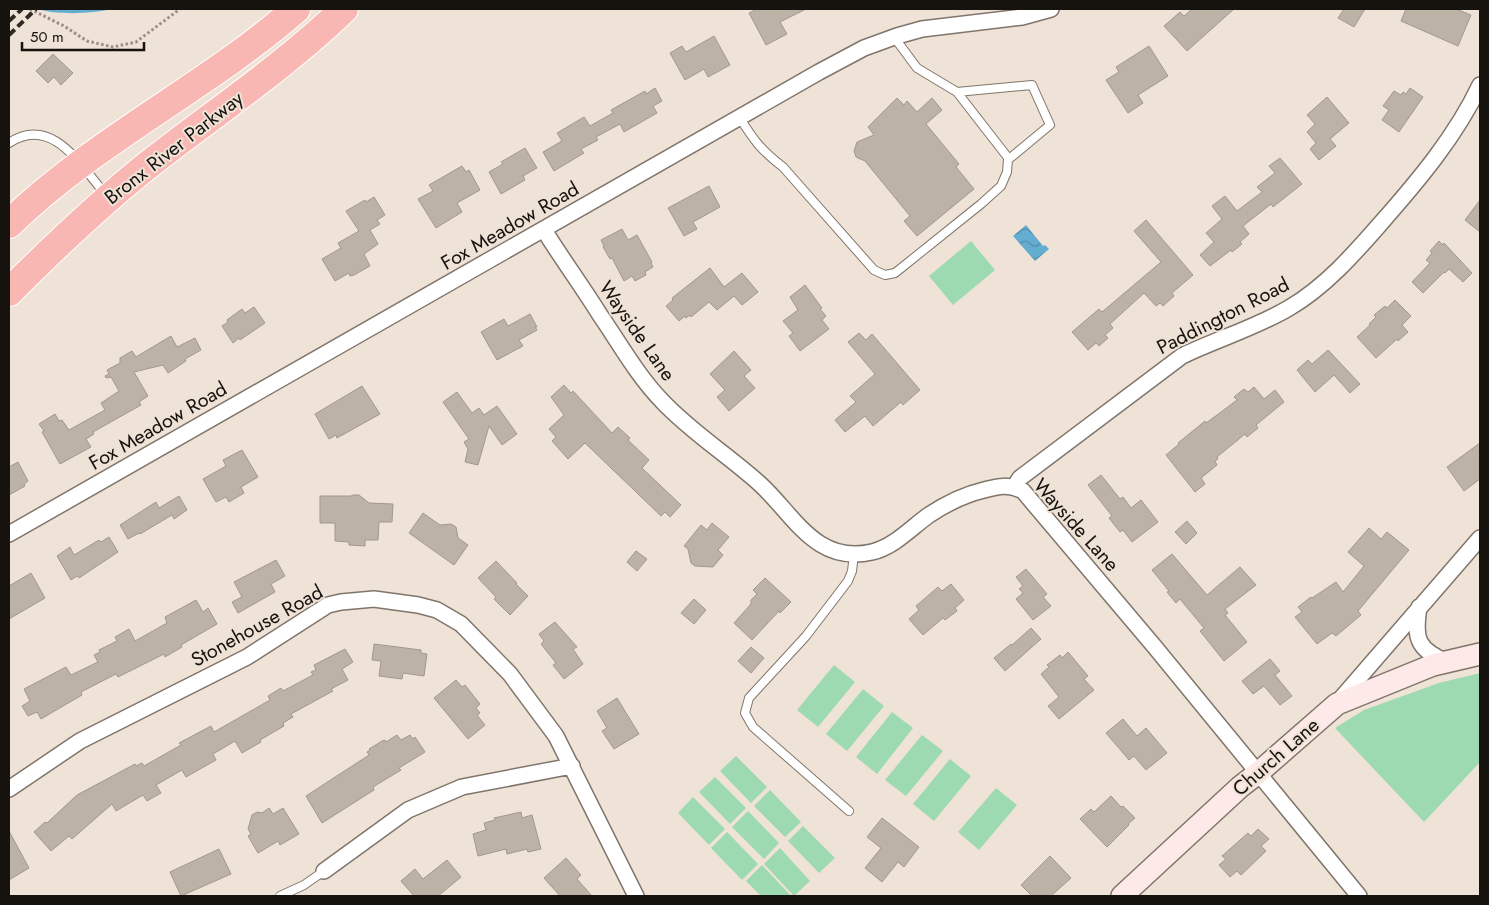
<svg xmlns="http://www.w3.org/2000/svg" width="1489" height="905" font-family="Jost,sans-serif">
	<defs>
		<pattern id="water-waves" width="16" height="10" patternUnits="userSpaceOnUse" patternTransform="scale(1.25)"><rect width="16" height="10" fill="#63aed0"/><path d="M0 5q4-4 8 0t8 0" fill="none" stroke="#518ca7"/></pattern>
	</defs>
	<rect width="100%" height="100%" fill="#efe2d6"/>
	<!-- green -->
	<path fill="#9edab1" d="M971 241 995 270 953 305 929 276Z
		M834 665 855 682 818 727 797 710Z
		M1480 673V762L1424 822 1335 728 1364 710 1439 683Z
		M863 689 884 706 847 751 826 734Z
		M892 712 913 728 877 774 856 757Z
		M922 735 943 751 906 796 885 780Z
		M736 756 767 787 751 803 720 771Z
		M950 759 971 776 934 821 913 804Z
		M715 777 746 808 730 824 699 792Z
		M996 788 1017 805 979 850 958 832Z
		M770 790 801 822 785 837 754 806Z
		M693 797 725 829 709 845 678 813Z
		M748 811 779 843 764 859 732 827Z
		M803 826 835 858 819 873 788 841Z
		M727 832 758 864 742 880 711 848Z
		M780 848 810 881 794 896 764 864Z
		M762 865 791 896H761L746 881Z"/>
	<!-- water -->
	<path fill="url(#water-waves)" d="M37 9H111C91 14 56 15 37 9Z
		M1026 225 1043 246 1045 245 1049 249 1035 261 1013 236Z"/>
	<!-- building -->
	<path fill="#bdb2a6" stroke="#a3988d" d="M757 9H806L780 22 787 34 766 45 749 13Z
		M1192 9H1234L1187 51 1164 26 1180 12 1184 16Z
		M1344 9H1365L1354 27 1338 18Z
		M1406 9H1456L1471 15 1458 46 1401 21Z
		M714 36 730 65 708 77 704 69 685 80 670 53 682 46 686 52Z
		M1149 46 1168 76 1138 95 1143 103 1128 113 1106 80 1119 72 1116 67Z
		M53 54 73 73 61 85 54 77 48 83 36 71Z
		M655 88 662 101 653 106 657 113 624 132 620 124 596 137 598 140 581 149 584 153 554 171 543 152 562 141 557 133 584 117 590 126 613 113 611 110 645 91 646 94Z
		M1410 88 1423 97 1399 132 1382 120 1389 110 1383 106 1394 91 1401 95 1403 92 1406 94Z
		M1327 97 1349 123 1330 139 1336 146 1319 160 1310 149 1316 143 1307 132 1315 124 1307 115Z
		M897 98 904 105 907 101 917 112 932 98 942 110 926 124 959 164 956 167 974 189 917 236 904 221 910 216 865 161 856 157 854 151 857 142 874 135 868 127Z
		M525 148 537 168 523 176 525 180 501 194 489 172 503 164 501 162Z
		M1280 158 1302 184 1273 207 1271 204 1243 226 1249 234 1240 242 1242 244 1232 252 1231 250 1210 266 1200 255 1214 242 1206 233 1222 219 1212 206 1225 196 1237 211 1262 192 1257 187 1275 173 1269 166Z
		M462 166 466 172 469 170 480 190 457 203 462 212 436 228 418 199 433 191 429 185Z
		M709 186 720 207 693 222 697 229 684 236 668 208Z
		M374 197 385 215 377 220 380 224 370 230 378 244 364 254 370 266 354 275 350 276 349 273 335 281 322 259 341 248 338 243 359 231 346 211 365 200 366 202Z
		M1480 200V232L1465 220Z
		M1146 220 1193 275 1172 293 1174 296 1163 306 1160 303 1156 306 1144 293 1110 324 1113 328 1105 335 1108 338 1099 346 1096 343 1088 350 1072 332 1099 309 1102 312 1161 262 1134 231Z
		M622 229 628 240 637 235 652 262 651 263 653 267 645 272 646 275 635 281 632 276 624 281 612 258 610 259 603 247 604 246 601 240Z
		M1439 241 1443 245 1444 243 1472 273 1463 282 1449 269 1445 273 1444 272 1423 293 1412 282 1430 263 1426 260 1432 253 1430 251Z
		M710 268 724 287 742 273 758 292 742 305 734 296 717 310 709 302 691 317 690 315 686 318 685 316 679 321 666 306 673 300 672 298Z
		M805 285 822 308 820 309 826 316 822 320 829 329 800 351 789 336 793 333 783 321 798 310 790 297Z
		M1395 300 1411 316 1402 325 1408 332 1398 341 1397 339 1376 358 1357 337 1370 325 1369 324 1376 317 1374 315 1385 306 1387 308Z
		M254 307 265 323 240 340 239 338 233 343 222 326 228 322 227 320 242 309 245 313Z
		M530 314 537 327H535L537 330 519 340 523 346 497 360 481 332 504 319 508 326Z
		M859 333 866 340 872 334 920 390 903 405 901 402 873 426 865 416 845 432 835 420 856 402 850 396 875 374 848 342Z
		M171 336 177 347 195 338 201 350 185 359 186 361 168 373 163 365 134 372 148 396 139 402 141 405 93 432 94 434 86 439 91 447 60 464 42 432 44 431 39 424 55 414 59 421 62 420 69 430 105 410 101 403 119 391 111 377 106 378 105 376 109 374 107 370 120 363V358L132 351 136 357Z
		M1328 350 1360 384 1350 393 1334 375 1315 392 1297 370 1308 360 1312 364Z
		M734 351 751 370 744 376 755 388 729 411 717 397 725 390 710 374Z
		M564 385 571 393 573 391 612 433 618 427 630 438 628 440 649 460 642 468 681 505 670 517 665 512 661 516 585 443 568 459 552 441 556 437 549 429 564 415 551 397Z
		M362 386 380 414 337 438 336 435 329 439 315 414Z
		M1254 387 1264 399 1275 390 1284 402 1256 425 1258 428 1247 437 1245 434 1217 457 1218 459 1215 461 1217 465 1201 478 1205 484 1195 492 1166 455 1179 444 1178 443 1205 421 1206 423 1217 415 1237 400 1234 397 1244 389 1248 392Z
		M457 392 472 413 479 408 484 415 497 406 517 434 502 445 489 426 478 465 465 462 468 449 464 442 469 439 443 402Z
		M1480 443V479L1464 491 1447 467Z
		M242 450 258 477 241 487 244 493 229 502 226 497 216 502 203 479 226 466 223 460Z
		M18 462 28 481 24 484 25 486 9 495V467Z
		M1101 475 1120 499 1123 497 1131 508 1141 500 1158 522 1132 542 1123 530 1120 532 1109 518 1112 516 1088 485Z
		M353 495H359L369 503 393 504 392 522H379L378 540H365V546L349 545V542L335 541V523H320V496H351Z
		M179 496 187 510 174 519 172 515 140 534 139 533 128 539 120 525 156 502 159 508Z
		M423 513 440 525 451 524 456 527 458 538 468 545 454 565 409 533Z
		M1187 521 1197 533 1186 544 1175 532Z
		M712 523 729 537 718 550 723 555 713 567 695 566 691 563 688 549 684 546 701 525 707 530Z
		M1369 528 1381 539 1387 532 1409 550 1358 611 1361 615 1336 636 1332 633 1317 644 1295 617 1302 612 1298 607 1311 597 1312 598 1336 582 1343 592 1364 566 1348 552Z
		M109 537 118 552 79 578 77 576 71 580 57 556 70 547 74 555 99 540 101 542Z
		M636 551 647 559 637 571 627 562Z
		M1172 554 1207 595 1240 567 1256 585 1225 609 1228 613 1225 615 1247 642 1224 661 1200 631 1204 628 1180 599 1176 603 1167 592 1169 591 1152 570Z
		M276 560 285 576 271 584 275 592 238 613 232 602 242 597 234 582Z
		M496 561 517 583 516 584 528 596 510 615 494 599 496 597 478 578Z
		M1026 569 1047 594 1043 597 1051 606 1033 620 1016 599 1023 593 1019 589 1023 586 1016 577Z
		M31 573 45 598 9 619V586Z
		M765 578 791 602 780 613 779 611 752 640 734 623 751 604V600L757 594 753 590Z
		M951 584 964 600 955 608 957 611 945 620 943 618 923 635 909 619 919 610 916 606 938 587 942 591Z
		M694 599 706 610 694 624 681 613Z
		M196 600 203 612 208 608 217 624 181 645 182 647 165 657 164 654 118 677 116 674 81 692 82 695 41 719 37 712 28 716 22 706 30 701 24 689 66 667 71 675 98 662 94 655 100 652 99 650 117 641 115 637 129 629 135 641 167 623 165 617Z
		M555 622 577 647 573 649 583 664 564 679 553 665 556 663 541 644 544 641 539 634Z
		M1031 628 1041 639 1005 671 994 658 1011 644 1012 645Z
		M374 644 421 650V653L427 654 424 676 403 673 402 679 379 676 381 661 372 660Z
		M751 647 764 658 751 673 738 661Z
		M345 649 353 662 342 669 348 680 331 689 333 691 291 714 293 717 283 723 284 726 260 740 261 742 242 753 235 741 213 754 216 760 186 777 182 770 156 785 161 793 147 801 143 795 116 811 112 804 72 839 69 836 51 851 34 832 45 822 47 823 77 795 135 764 136 766 142 763 144 766 181 745 179 743 211 726 214 732 270 700 268 696 281 688 283 691 313 675 311 672 316 670 314 665Z
		M1068 652 1088 676 1084 679 1094 690 1059 719 1048 706 1059 697 1041 674 1049 667 1047 665 1060 655 1062 658Z
		M1270 659 1280 671 1275 675 1292 696 1280 705 1264 686 1253 694 1242 681Z
		M456 680 462 687 465 685 480 704 476 708 480 713 477 715 485 725 468 739 434 698Z
		M617 698 639 734 614 749 602 731 607 728 597 711Z
		M1123 719 1137 736 1146 728 1167 753 1146 770 1134 756 1129 760 1106 733Z
		M397 735 401 740 410 735 413 739 415 737 425 752 399 768 401 770 373 787 374 790 322 823 306 796 369 755 367 752 370 750 369 749 382 741 385 740 386 742Z
		M1111 796 1121 807 1123 806 1135 818 1128 824 1129 825 1107 847 1080 819 1091 809 1094 812Z
		M269 808 273 814 283 808 299 834 280 845 278 841 258 853 248 836 251 834 248 829 252 815 257 812 262 813Z
		M521 812 522 818 532 815 541 849 528 852 527 849 507 854 506 849 478 856 473 834 486 830 484 823 495 820 494 818Z
		M882 818 919 847 904 867 898 862 882 882 865 868 881 848 867 837Z
		M1258 829 1269 839 1261 846 1266 851 1241 875 1237 871 1230 877 1219 865 1226 859 1222 856 1248 833 1251 836Z
		M9 831 29 868 9 880Z
		M219 849 231 874 181 896 170 872Z
		M1050 856 1071 878 1051 896H1032L1021 885Z
		M566 858 581 875 577 879 592 896H560L544 878Z
		M447 860 461 877 438 896H414L401 881 415 869 423 879Z"/>
	<g fill="none" stroke-linecap="round" stroke-linejoin="round">
		<!-- lane casing -->
		<g stroke="#80756b" stroke-width="10">
			<path id="lane" d="M894 37 917 68 957 92 1009 159 1050 125 1032 85 957 92
				M740 118C754 141 762 151 783 167L874 270 885 275 895 273 981 204 1001 186 1007 172 1008 159
				M9 143C52 114 81 166 106 195
				M849 811 753 727 745 713 749 698 806 636 848 581 852 571 854 554
				M280 896 304 885 324 871"/>
		</g>
		<!-- street casing -->
		<g stroke="#80756b" stroke-width="18">
			<path id="street" d="M544 230C562 259 582 286 600 315 620 344 637 375 662 401 691 432 728 455 760 484 794 515 816 565 872 552 894 547 912 527 929 515 947 503 963 495 984 490 999 486 1009 484 1023 491L1154 646 1359 896
				M1014 487 1020 478 1182 356C1217 339 1255 328 1289 308 1325 287 1354 254 1381 223 1418 181 1456 136 1480 85
				M9 534 819 72 864 48 897 36 922 29 1022 17 1051 9
				M1419 607C1414 639 1417 649 1447 662
				M1338 702 1480 538
				M9 789 80 741 247 657 328 605 341 602 374 599 418 605 437 610 461 624 510 674 556 736 636 896
				M324 871 408 810 462 787 572 766"/>
		</g>
		<!-- secondary casing -->
		<g stroke="#80756b" stroke-width="24">
			<path id="secondary" d="M1122 896 1240 787 1258 773 1337 704 1433 665 1480 654"/>
		</g>
		<!-- highway casing -->
		<g stroke="#fff" stroke-width="30">
			<path id="highway" d="M9 224C95 140 206 88 296 9
				M9 292C53 248 99 204 148 165 214 113 284 67 344 9"/>
		</g>
		<!-- path -->
		<path stroke="#998f86" stroke-width="3" stroke-dasharray="2.5 2.5" stroke-linecap="butt" d="M30 9 64 26 87 41 113 47 136 42 180 9"/>
		<!-- lane -->
		<use href="#lane" stroke="#fff" stroke-width="8"/>
		<!-- street -->
		<use href="#street" stroke="#fff" stroke-width="15"/>
		<!-- secondary -->
		<use href="#secondary" stroke="#fde9e8" stroke-width="21"/>
		<!-- highway -->
		<use href="#highway" stroke="#f9b7b3" stroke-width="28"/>
		<!-- rail -->
		<path stroke="#2e2924" stroke-width="4" stroke-dasharray="8 4" stroke-linecap="butt" d="M9 21 22 9
			M9 35 36 9"/>
	</g>
	<g text-anchor="middle" dominant-baseline="central" stroke-width="4" stroke-linejoin="round" paint-order="stroke">
		<!-- street labels -->
		<g font-size="20" fill="#16120e" stroke="#efe2d6">
			<text transform="translate(174 148) rotate(-38)">Bronx River Parkway</text>
			<text transform="translate(510 226) rotate(-30)">Fox Meadow Road</text>
			<text transform="translate(1223 316) rotate(-27)">Paddington Road</text>
			<text transform="translate(637 331) rotate(55)">Wayside Lane</text>
			<text transform="translate(158 426) rotate(-30)">Fox Meadow Road</text>
			<text transform="translate(1076 525) rotate(48)">Wayside Lane</text>
			<text transform="translate(257 626) rotate(-29)">Stonehouse Road</text>
			<text transform="translate(1276 757) rotate(-41)">Church Lane</text>
		</g>
	</g>
	<!-- border -->
	<rect width="1489" height="905" fill="none" stroke="#16120e" stroke-width="20"/>
	<!-- scale -->
	<path d="M22 42v8h122v-8" fill="none" stroke="#16120e" stroke-width="2.5"/>
	<text x="30" y="42" font-size="15" fill="#16120e" stroke="#efe2d6" stroke-width="4" paint-order="stroke">50 m</text>
</svg>
